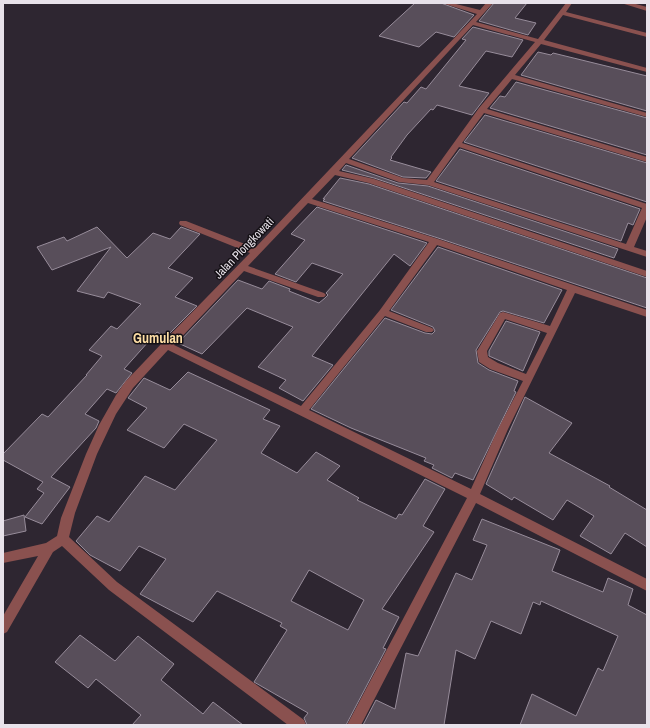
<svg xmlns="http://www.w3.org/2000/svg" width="650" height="728" font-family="'Archivo Narrow',sans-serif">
	<rect width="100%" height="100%" fill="#2e2631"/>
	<!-- building -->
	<path fill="#584e5a" stroke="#978c9a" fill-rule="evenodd" d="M415 3H441L474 15 454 37 436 32 419 47 379 36Z
		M494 3H527L515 18 536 23 528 35 479 21Z
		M473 27 523 40 512 57 486 51 459 86 489 93 472 115 437 105 433 110 431 109 407 135 391 157 392 158 390 160 431 172 426 178 403 177 352 158 404 102 407 103 421 87 426 89 466 40 462 39Z
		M538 52 551 55 553 53 647 76V111L521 75Z
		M516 82 647 118V155L490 108 500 96 505 97Z
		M485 115 647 163V202L464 142Z
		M460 149 640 209 633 225 628 223 621 241 436 181Z
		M346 165 398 183 428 186 618 249 614 258 374 178 342 170Z
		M340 178 369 184 647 278V308L438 238 323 201 325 199H323Z
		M317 207 427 243 410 266 394 254 312 356 333 365 303 401 279 388 286 380 258 367 293 327 247 308 202 354 178 343 238 280 262 289 269 281 290 289 289 291 319 303 325 298 328 295 326 293 343 274 312 263 296 282 275 274 305 240 291 234Z
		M97 227 127 258 153 233 170 239 181 227 200 234 168 268 193 278 175 297 197 306 166 337 157 332 124 369 132 373 116 393 107 389 85 414 99 421 96 428 51 477 70 487 42 524 25 517 44 493 37 489 43 482 3 460V454L42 414 48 417 87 375H86L102 356 89 350 111 326 117 329 141 304 108 292 104 298 77 291 111 247 52 270 37 247 64 237 67 241Z
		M438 247 562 290 544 323 503 311 500 312 476 350 478 363 489 370 518 381 514 391 516 392 473 480 455 473 452 478 432 468 434 465 424 461 426 458 351 428 311 409 385 318 425 333 432 334 435 331 433 327 391 310Z
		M506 321 540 332 523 371 489 356V351Z
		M188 372 270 410 263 419 280 426 261 453 297 473 316 452 340 466 327 480 359 498 357 500 396 519 399 514 402 515 425 479 445 489 423 526 434 532 382 609 399 617 383 648 386 649 346 725H307L304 718 308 713 254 682 287 630 280 626 282 623 217 591 193 622 140 594 166 559 139 546 120 571 90 555 76 541 97 516 109 522 145 476 175 490 217 440 184 424 164 448 127 430 147 408 128 398 144 378 170 390ZM309 570 364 600 348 630 291 601Z
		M525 397 572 423 549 453 610 486 609 487 647 510V547L625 533 611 554 580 536 594 516 567 500 553 520 514 497 512 500 486 484Z
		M24 515 26 531 3 536V521Z
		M482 519 560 550 552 571 603 592 608 578 633 589 628 605 647 615V725H520L532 694 576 716 598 668 603 671 618 636 541 601 540 605 533 602 521 634 491 621 475 659 456 650 444 725H363L376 700 395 709 406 653 418 656 456 573 472 580 487 545 473 540Z
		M80 635 115 661 138 636 174 664 161 680 203 714 213 702 243 725H132L141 715 96 679 88 688 55 662Z"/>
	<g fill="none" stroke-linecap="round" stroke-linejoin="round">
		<!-- minor -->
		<path fill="#8a514f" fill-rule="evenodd" d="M442 3H452L480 10 486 3H493L476 22 538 39 566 3H572L566 12 647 33V37L563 15 544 40 647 68V72L541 44 515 75 647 113V117L512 79 487 109 647 157V162L484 113 462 143 647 204V217L634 247 647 251V257L428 185 399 182 346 163 339 171 374 179 647 271V277L369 183 335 175 312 199 438 239 647 310V317L575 293 508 429 480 494 647 579V591L476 503 361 725H347L467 498 168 350 133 388 116 414 97 454 75 513 69 537 117 582 304 720 306 725H288L109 590 62 546 53 552 7 632 3 634V616L38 556 3 563V553L46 543 57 536 61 518 86 454 99 425 116 395 125 382 163 342 250 253 180 225 179 223 180 221H186L255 248 477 14ZM473 25 535 42 479 108 427 180 403 178 349 159ZM459 147 642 208 626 244 434 182ZM308 203 429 242 380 310 301 406 174 345 244 271 318 297H324L326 295 324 293 248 266ZM437 245 567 290 550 326 503 312 500 313 477 351 479 362 490 369 523 381 498 429 471 489 309 410 385 316 426 332H432L434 330 432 328 389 311ZM505 319 547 333 526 374 498 363 488 357 487 351Z
			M621 3H632L647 7V11Z"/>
	</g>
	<g text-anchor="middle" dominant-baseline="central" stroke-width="3" stroke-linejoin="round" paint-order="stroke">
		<!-- street labels -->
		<g font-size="12" fill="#e8e2ea" stroke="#141015">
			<text transform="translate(244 248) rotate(-46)">Jalan Plongkowati</text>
		</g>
		<!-- quarter labels -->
		<g font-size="14" font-weight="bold" fill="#fcdda4" stroke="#141015">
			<text x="158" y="338">Gumulan</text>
		</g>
	</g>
	<!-- border -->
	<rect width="650" height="728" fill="none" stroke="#e8e2ea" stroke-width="8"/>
</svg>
